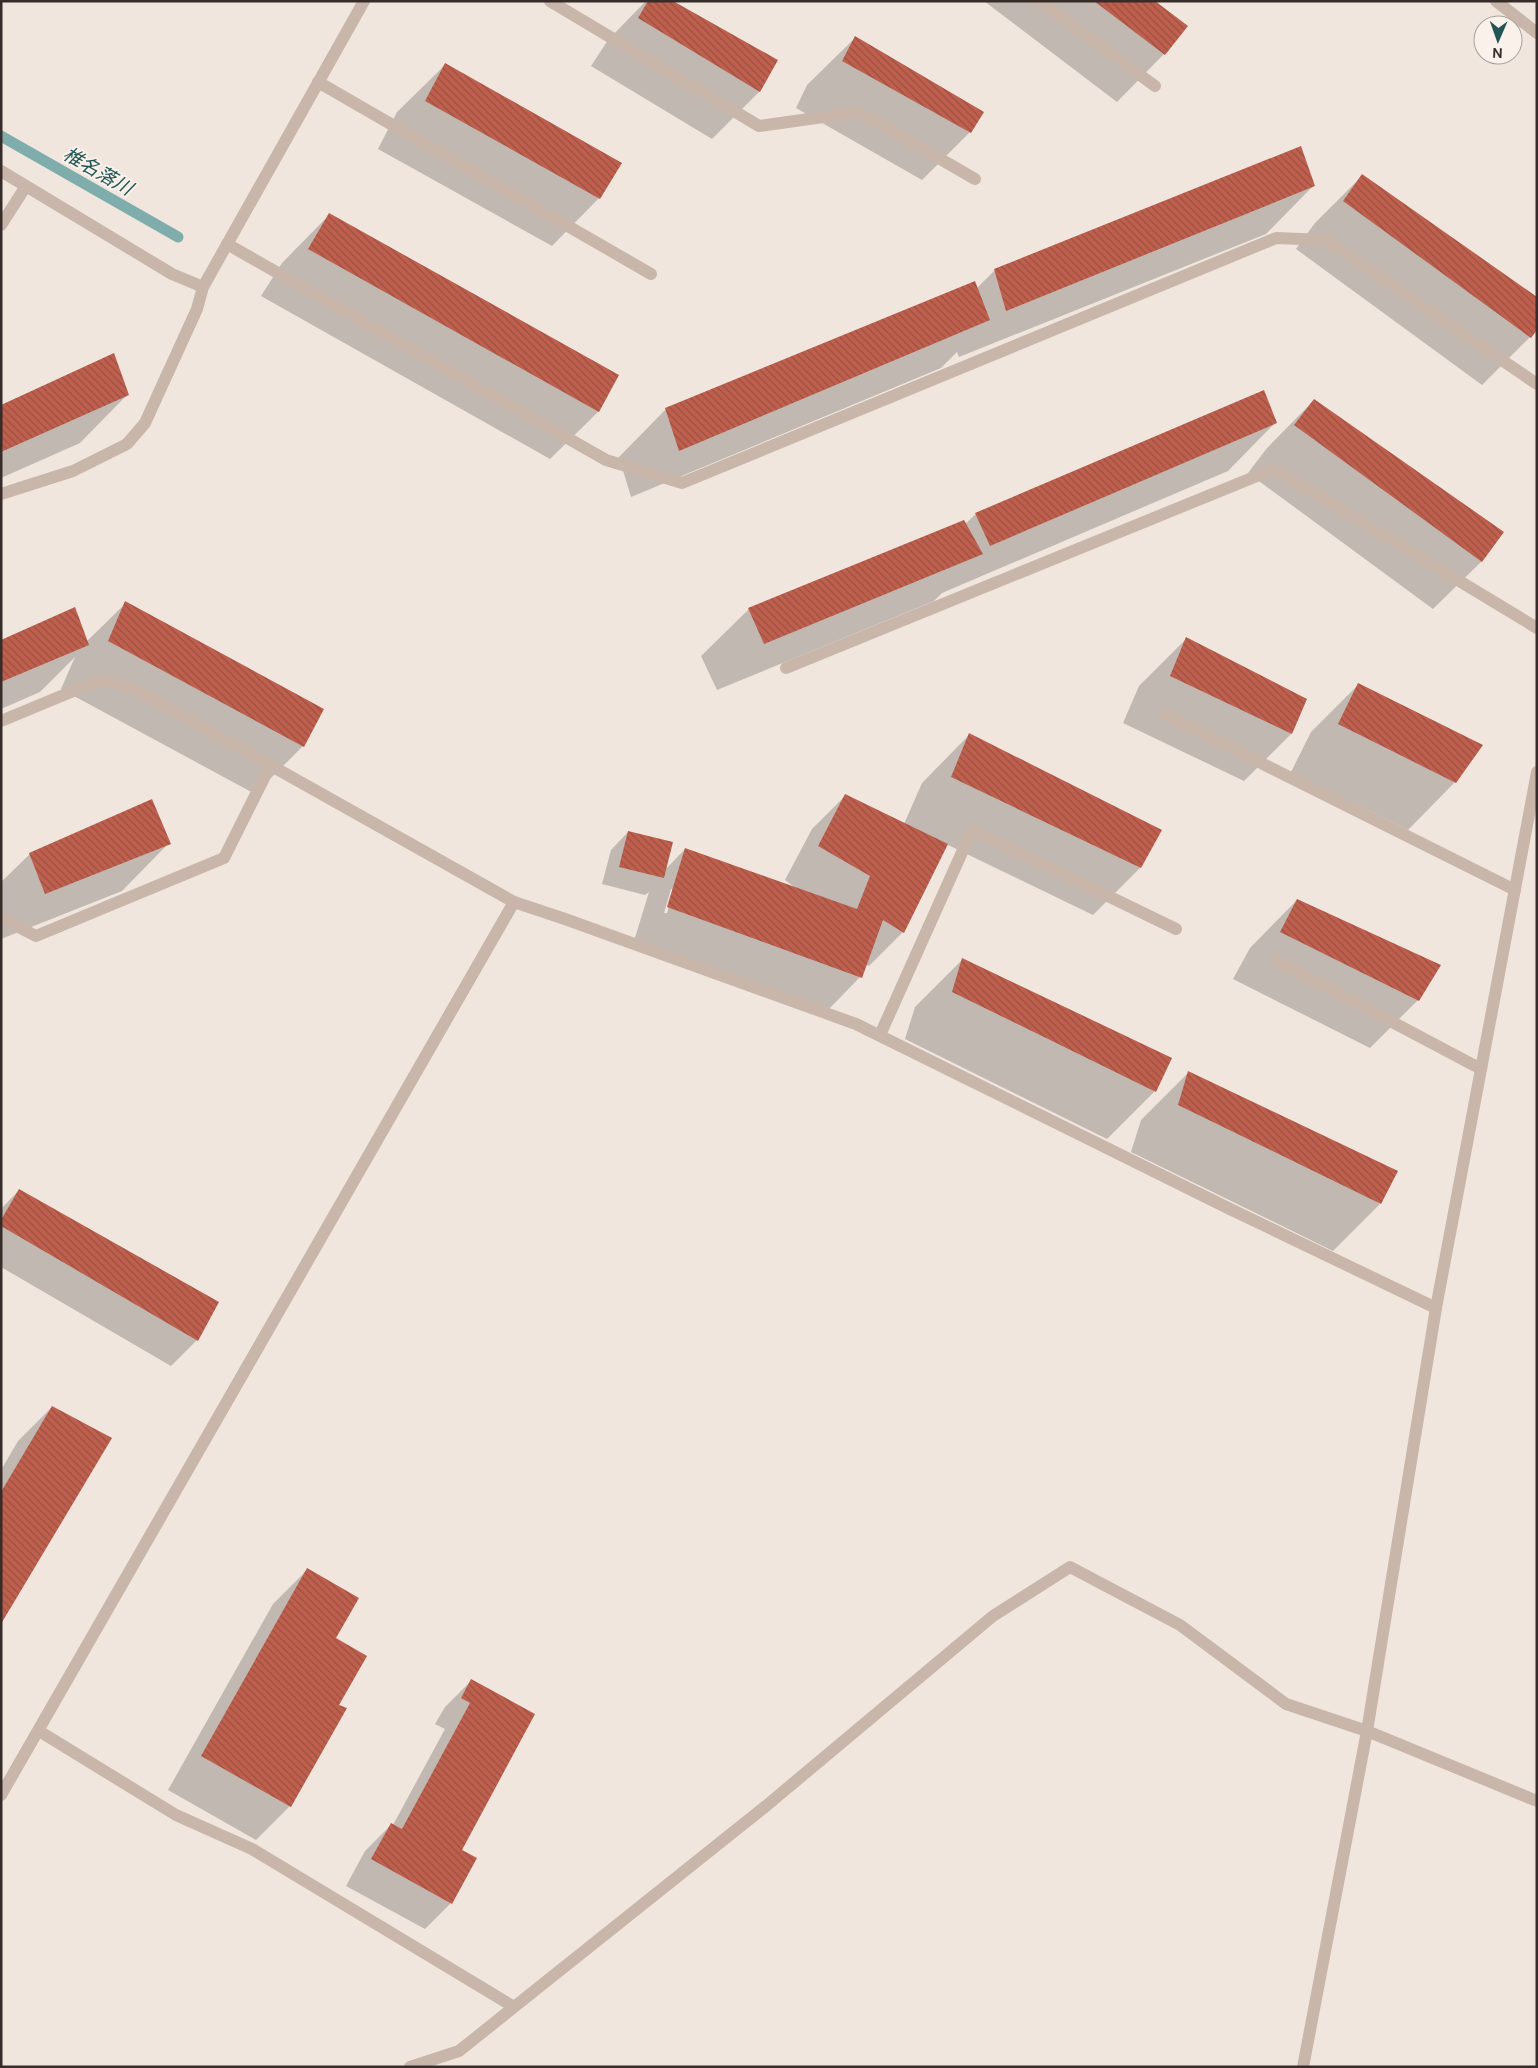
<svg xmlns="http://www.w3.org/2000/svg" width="1538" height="2068" font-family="'DM Sans','Noto Sans JP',sans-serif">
	<defs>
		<pattern id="building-back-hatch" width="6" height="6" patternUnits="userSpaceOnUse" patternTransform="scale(1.25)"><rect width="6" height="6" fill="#bf604e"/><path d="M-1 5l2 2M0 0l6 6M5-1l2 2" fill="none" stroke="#9c4f41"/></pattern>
	</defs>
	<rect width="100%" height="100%" fill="#f1e6de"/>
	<!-- shadow -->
	<path fill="#0003" fill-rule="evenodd" d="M646 1H671L776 60 759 92 712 139 591 66 608 40Z
		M984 1H1153L1164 54 1117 102Z
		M855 38 970 132 922 180 796 108 807 85Z
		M445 65 599 198 552 246 378 149 397 112Z
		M1362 176 1537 327 1530 337 1482 385 1296 249 1315 223Z
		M1313 186 1266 234 959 357 957 352 941 368 631 497 619 457 666 409 977 288 995 270Z
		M329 215 618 375 598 412 550 459 261 296 282 263Z
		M127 395 80 443 1 478V407Z
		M1314 400 1502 532 1481 562 1433 609 1248 473 1267 448Z
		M1275 423 1228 471 942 593 934 601 717 690 701 656 749 609 965 524 976 514Z
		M126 603 303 746 255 794 61 689 75 657 40 692 1 709V641L86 642Z
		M1186 639 1306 699 1291 734 1244 781 1123 723 1139 686Z
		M1358 685 1455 782 1408 830 1291 772 1311 732Z
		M969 735 1160 831 1140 868 1093 915 946 844 903 932 869 966 865 964 860 977 827 1011 634 941 649 892 645 895 602 884 611 850 628 832 665 870 685 849 797 889 785 880 812 829 846 795 904 824 922 783ZM671 889H674L667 913H664Z
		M169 843 122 891 1 939V882L30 854Z
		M1297 900 1418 1000 1370 1048 1233 979 1250 948Z
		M963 959 1155 1091 1107 1139 905 1039 915 1007Z
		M1189 1072 1380 1204 1333 1251 1131 1152 1141 1120Z
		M19 1190 197 1340 171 1366 1 1267V1209Z
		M52 1407 1 1621V1470L18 1441Z
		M307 1570 335 1639 338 1705 290 1806 256 1840 168 1790 273 1604Z
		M471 1681 534 1715 460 1850 451 1903 425 1929 346 1886 365 1851 391 1825H393L445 1729 435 1724 445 1707Z"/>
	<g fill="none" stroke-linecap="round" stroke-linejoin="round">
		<!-- stream -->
		<path stroke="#7eadab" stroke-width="11" d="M1 136 178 237"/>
	</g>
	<!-- building -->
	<path fill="url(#building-back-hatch)" d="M648 1H673L778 60 760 92 638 18Z
		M1094 1H1155L1188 26 1165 55Z
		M855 36 984 112 971 133 842 61Z
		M445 63 622 163 600 199 425 101Z
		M1301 146 1315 186 1006 311 994 269Z
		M1362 174 1537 297V330L1531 338 1343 201Z
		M329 213 619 375 599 412 308 249Z
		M975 281 990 320 679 451 665 408Z
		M114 353 129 395 1 452V405Z
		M1264 390 1277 423 990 546 975 513Z
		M1314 399 1504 532 1482 562 1294 425Z
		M964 520 983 554 764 644 748 608Z
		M125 601 324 709 304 747 108 641Z
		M75 607 89 645 1 682V640Z
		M1186 637 1307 699 1292 734 1170 676Z
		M1358 683 1483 745 1456 783 1338 724Z
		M969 733 1162 830 1141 868 951 777Z
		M845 794 948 844 904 933 883 920 862 978 667 907 685 848 857 909 870 876 818 846Z
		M152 799 171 844 45 894 29 853Z
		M628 831 673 842 664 878 619 867Z
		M1297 899 1441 965 1419 1001 1280 932Z
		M962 958 1172 1058 1156 1092 952 992Z
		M1188 1071 1398 1171 1381 1204 1178 1105Z
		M19 1189 219 1302 198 1341 1 1226V1220Z
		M52 1406 112 1438 1 1624V1492Z
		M307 1568 359 1598 336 1638 367 1656 339 1705 347 1708 291 1807 201 1756Z
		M471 1679 535 1714 462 1850 477 1858 452 1904 371 1859 391 1823 402 1829 470 1703 461 1698Z"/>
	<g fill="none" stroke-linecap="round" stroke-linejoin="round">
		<!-- service -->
		<path stroke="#c9b6aa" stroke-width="12" d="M550 1 759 126 859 112 975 179
			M1039 1 1155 86
			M318 82 651 274
			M1 225 26 186
			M227 244 606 460 682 483 1276 238 1326 240 1537 384
			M1 494 73 471 127 444 145 423 197 309 203 287
			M786 668 1274 469 1537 628
			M1165 715 1515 890
			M1 721 95 682H114L140 692 514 902
			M1 918 36 936 224 858 270 766
			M1277 961 1481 1069
			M880 1035 972 830 1176 929
			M39 1731 176 1815 252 1849 514 2007"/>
		<!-- minor -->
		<path stroke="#c9b6aa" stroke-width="12" d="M1 1795 514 902 565 919 856 1024 1230 1209 1436 1308
			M410 2067 459 2051 766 1806 993 1616 1070 1567 1180 1625 1286 1704 1367 1731 1303 2067"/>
		<!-- tertiary -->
		<path stroke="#c9b6aa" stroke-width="12" d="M1496 1 1537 33
			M1 171 172 274 203 287 364 1
			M1537 772 1436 1308 1367 1731 1537 1801"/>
	</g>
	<g text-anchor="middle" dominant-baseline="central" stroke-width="4" stroke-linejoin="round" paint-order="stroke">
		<!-- water labels -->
		<g font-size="19" font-style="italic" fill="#215655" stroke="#f9f1ea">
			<text transform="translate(98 171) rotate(30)">椎名落川</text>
		</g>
	</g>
	<!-- border -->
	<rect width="1538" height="2068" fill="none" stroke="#372c29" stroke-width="5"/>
	<!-- north arrow -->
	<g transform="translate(1498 40) rotate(182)"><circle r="24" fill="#f9f1ea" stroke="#aba29d"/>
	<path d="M0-4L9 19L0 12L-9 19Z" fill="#215655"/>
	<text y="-8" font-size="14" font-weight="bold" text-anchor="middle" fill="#372c29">N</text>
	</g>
</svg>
